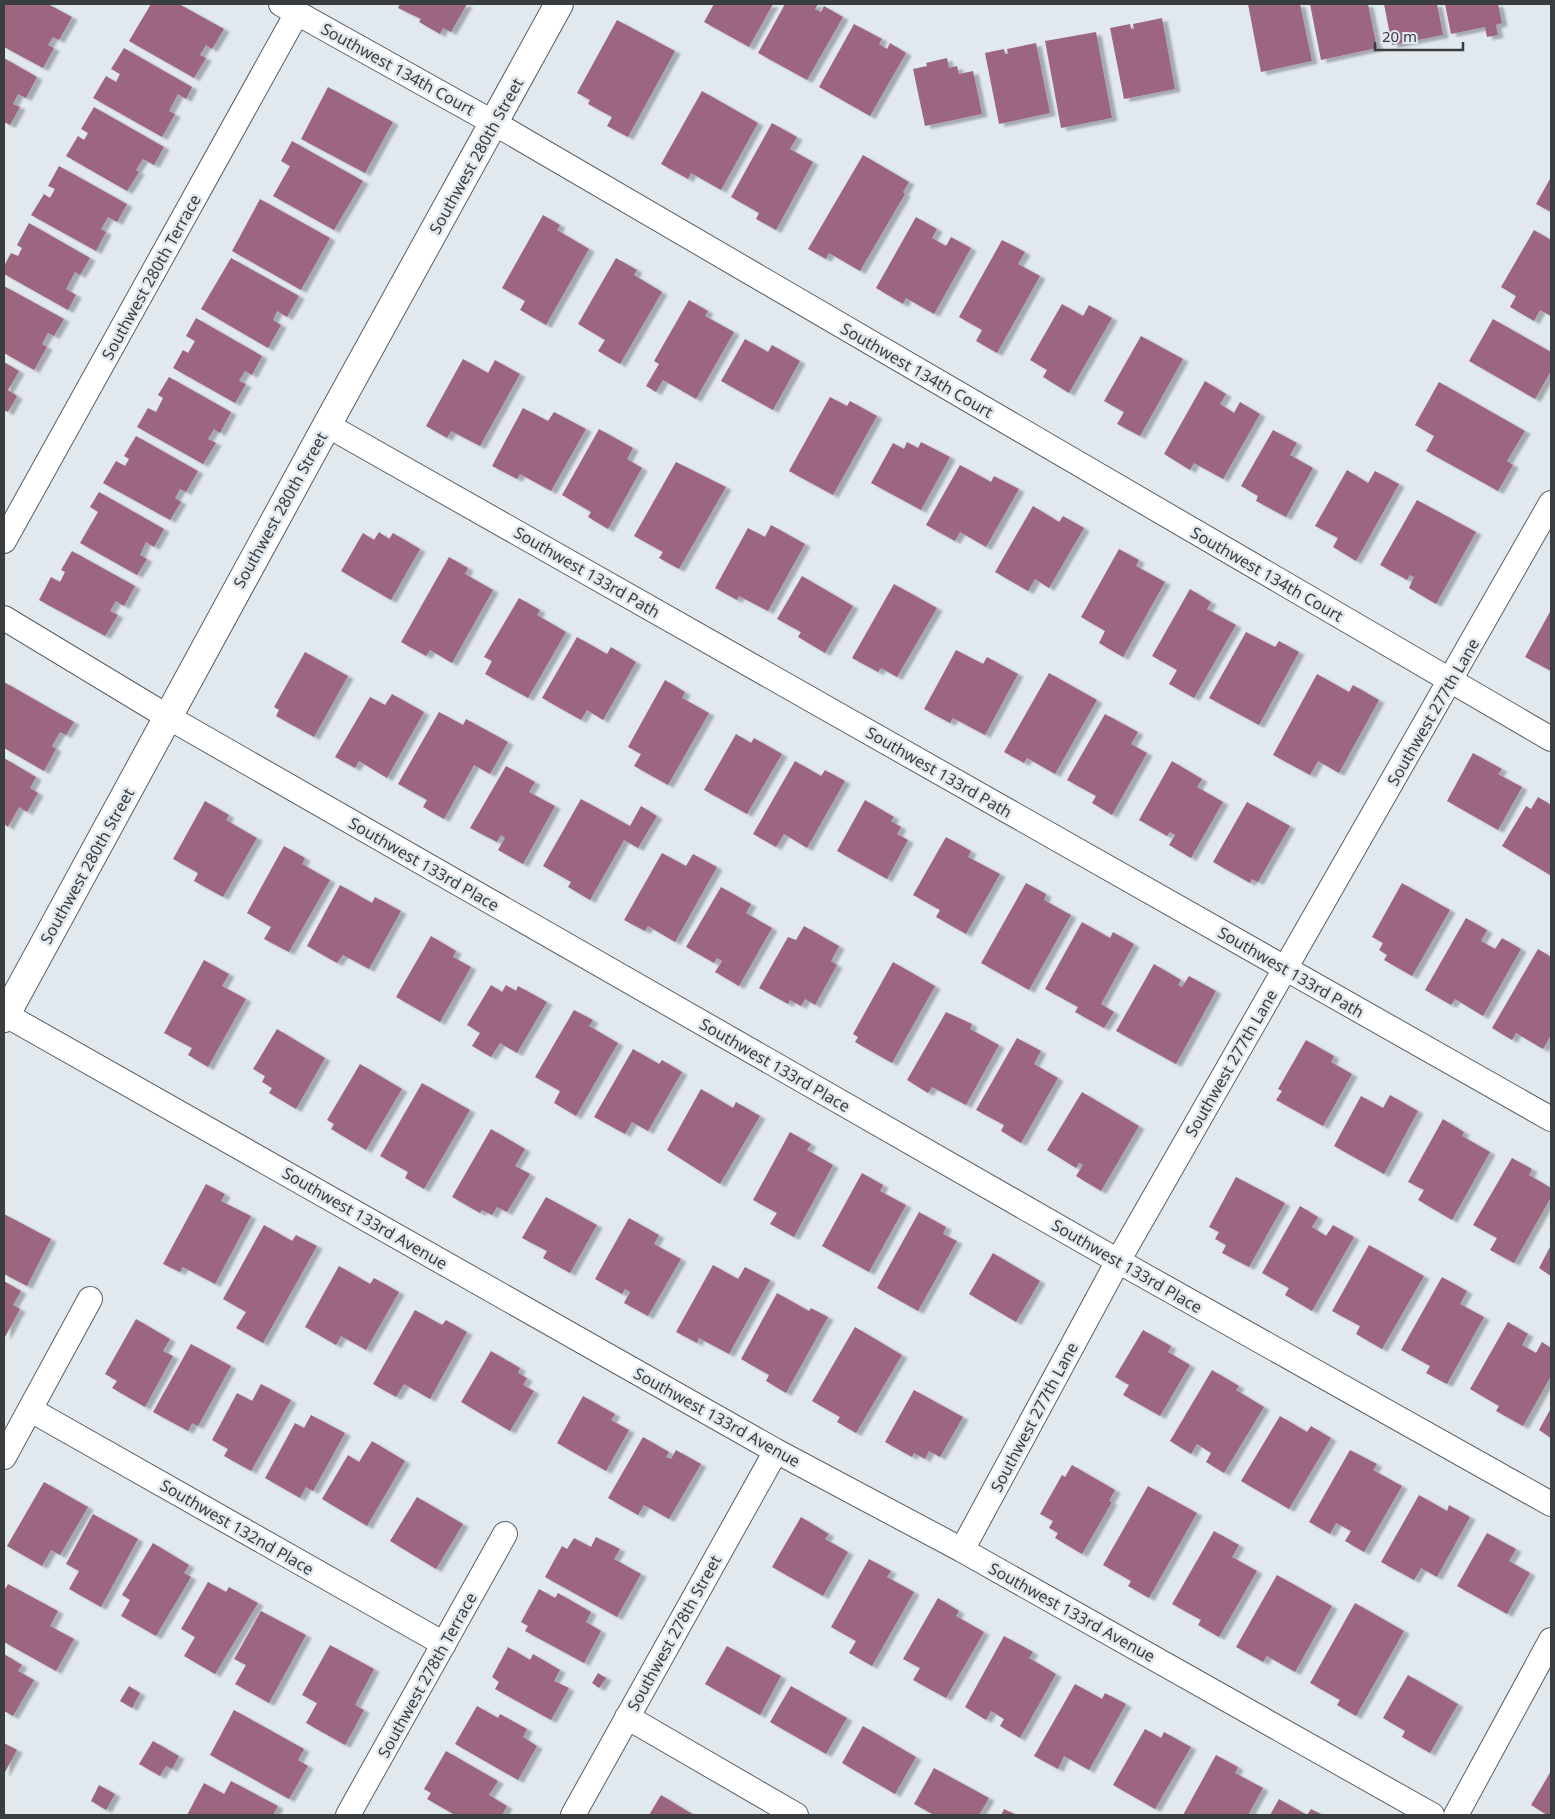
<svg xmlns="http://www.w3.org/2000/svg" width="1555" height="1819" font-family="'Noto Sans',sans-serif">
	<defs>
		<filter id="shadow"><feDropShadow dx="5.5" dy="3" stdDeviation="1" flood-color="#0004"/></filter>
	</defs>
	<rect width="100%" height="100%" fill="#e1e8ee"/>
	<!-- building -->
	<path fill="#9c6681" filter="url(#shadow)" d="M4 4H48L72 17 59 40 53 37 48 45 54 48 43 68 4 47Z
		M151 4H179L224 29 212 49 206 45 200 55 206 58 194 78 129 41Z
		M400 4H467L451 32 443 28 440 34 419 22 421 19 398 8Z
		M714 4H773L749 47 704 22Z
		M785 4H818L815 9 821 12 824 6 843 17 807 80 758 53Z
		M1248 4H1300L1312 61 1261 72Z
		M1310 4H1368L1377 48 1321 60Z
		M1384 4H1437L1443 35 1392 45Z
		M1445 4H1498L1502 23 1496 25 1498 35 1487 37 1485 27 1451 34Z
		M1162 18 1175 89 1124 99 1110 28 1130 24 1131 29H1134L1133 24Z
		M617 20 675 51 628 137 607 126 612 117 588 104 590 100 577 93Z
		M854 24 882 39 879 44 887 49 890 43 906 53 870 116 819 87Z
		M1096 32 1112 118 1061 128 1045 41Z
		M1036 43 1050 113 999 124 985 53 1004 49 1005 54H1008L1007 49Z
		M124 48 192 87 186 99 178 94 169 111 175 114 162 137 93 98 106 76 116 82 120 74 111 69Z
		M4 58 37 77 26 98 18 94 13 104 20 107 10 125 4 122Z
		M947 58 949 68 957 66 959 74 973 71 982 114 925 126 913 69 927 66 926 63Z
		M328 87 393 122 365 173 301 139Z
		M702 91 758 123 721 190 691 173 688 179 661 164Z
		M94 107 164 147 154 165 143 159 136 170 139 172 127 191 66 156 78 136 84 140 88 133 81 129Z
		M772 123 797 137 790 149 813 162 776 230 756 219 759 213 731 197Z
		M292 141 363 181 334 230 273 196 290 166 281 161Z
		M863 155 909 182 903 192 905 194 860 271 829 253 826 259 808 249Z
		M59 166 127 204 117 222 108 217 101 229 106 232 96 251 31 215 44 194 50 198 55 189 48 186Z
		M1551 177V212L1536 204Z
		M260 199 330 238 301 290 232 251Z
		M543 215 560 225 557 230 589 249 546 325 520 310 525 301 502 288Z
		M916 217 937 229 932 238 946 246 951 237 971 248 934 314 906 298 903 304 876 288Z
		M29 223 90 258 80 275 75 272 66 289 76 295 68 310 4 274V266L11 253 18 256 22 248 17 245Z
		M1534 230 1551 240V316L1540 310 1534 321 1510 307 1516 296 1501 287Z
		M1002 240 1025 252 1018 264 1040 276 997 353 976 341 982 330 959 317Z
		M231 258 299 296 287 317 277 311 273 320 281 325 268 348 201 309Z
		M616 258 637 270 634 275 662 292 620 364 598 351 605 340 578 324Z
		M4 286 64 319 54 336 48 333 42 344 47 347 34 370 4 353Z
		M689 300 708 311 705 316 734 332 696 399 663 380 656 392 646 386 659 364 654 361Z
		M1062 304 1083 316 1089 305 1112 318 1069 393 1043 377 1047 370 1030 360Z
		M196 318 262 356 252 375 245 371 239 381 246 384 235 403 173 368 183 350 188 353 195 341 186 336Z
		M1493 319 1551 352V371L1535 399 1469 361Z
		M1141 336 1183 359 1140 436 1117 424 1124 412 1104 401Z
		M745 339 768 352 772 345 800 361 773 410 721 381Z
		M463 359 488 373 495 360 520 374 480 446 451 431 447 438 426 426Z
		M4 362 19 371 8 390 17 396 8 412 4 410Z
		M169 377 231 412 220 433 214 429 208 439 216 443 203 464 137 427 148 408 156 412 163 398 158 395Z
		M1205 381 1226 394 1220 404 1234 413 1240 402 1260 414 1223 479 1194 463 1190 470 1164 454Z
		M1439 382 1525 431 1507 461 1513 465 1498 491 1426 451 1434 436 1415 425Z
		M830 397 847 406 850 401 877 416 833 495 789 471Z
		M523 408 548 421 554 412 586 429 551 491 520 474 517 479 492 466Z
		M599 429 633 448 627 459 642 468 608 529 588 517 591 512 562 495Z
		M1273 430 1297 443 1290 455 1313 468 1286 517 1256 501 1258 496 1241 486Z
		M136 436 198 471 186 492 180 489 175 498 181 502 170 520 103 483 116 461 125 466 129 459 124 456Z
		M907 442 918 448 921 442 950 457 921 510 871 483 893 443 904 449Z
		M676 462 726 487 679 569 659 558 663 552 634 536Z
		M960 465 991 482 994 476 1019 489 986 547 960 532 955 541 926 525Z
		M1347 470 1368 483 1375 471 1399 484 1356 561 1333 547 1338 538 1315 526Z
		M99 492 164 529 154 547 146 542 140 555 147 559 137 575 80 543 98 512 90 507Z
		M1417 500 1476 532 1436 604 1409 588 1414 577 1410 575 1407 580 1380 565Z
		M1033 506 1059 522 1063 516 1084 528 1049 588 1035 579 1028 591 995 572Z
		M771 525 805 544 768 611 739 596 737 600 715 588 748 528 765 537Z
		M379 532 389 539 393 533 420 549 391 600 341 571 363 533 374 540Z
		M1119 549 1139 560 1136 566 1165 582 1123 657 1099 643 1105 631 1081 617Z
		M72 551 135 586 124 606 116 601 110 611 118 615 105 636 39 600 51 577 60 582 65 572 61 570Z
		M449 557 468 568 465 574 493 590 452 663 430 650 426 656 401 642Z
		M802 576 853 606 825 653 798 637 801 632 777 619Z
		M894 584 937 608 897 677 881 668 878 672 852 658Z
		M1190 589 1211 602 1207 609 1236 625 1194 698 1169 684 1177 670 1152 656Z
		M519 598 540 610 537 615 566 632 528 698 485 674 492 661 484 657Z
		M1551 610V671L1525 657Z
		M1246 632 1275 647 1279 641 1299 652 1259 725 1209 698Z
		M577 637 607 654 611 647 636 662 603 720 587 710 581 720 542 698Z
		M956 650 983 664 987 657 1018 674 985 735 953 718 950 723 924 709Z
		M305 652 348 676 314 737 276 716 279 710 274 707Z
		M1049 673 1097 700 1055 774 1027 758 1024 763 1004 752Z
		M1317 674 1349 692 1353 685 1379 700 1339 773 1318 761 1310 775 1273 755Z
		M665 680 685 692 682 698 709 713 668 785 634 766 641 754 628 747Z
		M4 682 74 722 66 735 60 732 52 746 56 749 44 771 4 748Z
		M392 694 424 712 387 778 359 761 355 768 335 757 370 697 385 705Z
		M439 712 463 725 466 719 508 742 490 774 474 765 444 819 423 807 427 800 398 784Z
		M1105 714 1138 732 1131 744 1147 753 1112 815 1092 803 1096 796 1067 780Z
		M736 734 751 743 754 738 782 754 747 814 704 790Z
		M1473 753 1502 769 1498 774 1522 787 1498 830 1447 801Z
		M4 758 36 777 30 788 38 793 27 812 19 807 8 827 4 824Z
		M795 761 821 776 825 770 845 781 807 848 784 834 776 847 753 834Z
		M1172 761 1202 779 1197 787 1223 802 1191 858 1169 845 1175 835 1170 832 1167 836 1139 820Z
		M506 766 535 782 529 792 555 806 523 864 498 850 505 838 501 835 497 842 470 828Z
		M1538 797 1551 805 1550 875 1502 846 1526 806 1531 809Z
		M581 799 630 826 641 806 657 816 638 848 624 840 590 900 568 887 571 882 543 866Z
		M865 800 894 817 891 821 901 827 897 834 908 840 887 879 837 851Z
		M205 801 229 815 226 820 257 838 223 897 194 881 198 873 173 859Z
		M1247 802 1290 826 1258 882 1252 879 1250 883 1213 862Z
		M946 837 971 851 968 857 1000 874 966 934 936 917 940 910 913 895Z
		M284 846 305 858 302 864 330 880 289 952 264 939 271 927 247 913Z
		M662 853 686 866 693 854 717 867 675 942 648 926 645 931 624 920Z
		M1026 883 1046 894 1044 900 1071 915 1029 990 981 963Z
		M1402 883 1450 910 1412 976 1384 960 1387 955 1379 950 1383 943 1372 937Z
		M340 885 372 903 375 897 401 911 369 969 343 955 337 963 307 946Z
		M721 887 751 904 746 913 772 928 739 986 715 972 722 961 717 958 714 963 686 947Z
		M1466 918 1487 930 1481 941 1495 949 1502 938 1521 949 1483 1016 1455 999 1451 1005 1425 990Z
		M1082 922 1110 938 1113 932 1134 944 1101 1004 1114 1012 1104 1028 1075 1012 1078 1007 1045 989Z
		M804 926 839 946 831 961 837 965 815 1005 805 999 801 1006 790 1000 788 1004 759 988 788 937 796 940Z
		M431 936 456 951 453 957 471 967 440 1022 396 997Z
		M1538 949 1551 957V1035L1543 1049 1516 1033 1512 1040 1492 1028Z
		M204 960 229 974 222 986 246 999 208 1067 188 1055 192 1048 164 1033Z
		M893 962 935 986 892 1063 855 1042 858 1037 853 1034Z
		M1154 964 1181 980 1178 985 1182 987 1189 976 1216 991 1176 1064 1116 1031Z
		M491 985 502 992 506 985 516 991 518 986 547 1002 517 1053 500 1043 491 1057 472 1046 480 1033 467 1025Z
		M574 1010 593 1020 589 1026 618 1043 576 1116 554 1103 560 1091 535 1077Z
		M946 1012 972 1024 970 1029 999 1045 966 1105 932 1087 928 1093 907 1080Z
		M277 1029 325 1058 296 1109 269 1093 272 1088 262 1082 265 1076 253 1069Z
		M1017 1038 1041 1051 1034 1064 1058 1078 1021 1143 1001 1131 1004 1125 976 1110Z
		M1306 1040 1334 1056 1331 1062 1352 1074 1323 1126 1276 1100 1282 1091 1278 1089Z
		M633 1049 659 1064 662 1060 682 1072 648 1131 632 1122 625 1134 594 1117Z
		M360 1064 402 1089 366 1150 331 1129 334 1124 327 1120Z
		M422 1083 470 1110 424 1189 405 1178 408 1172 380 1156Z
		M701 1089 733 1108 736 1102 760 1116 720 1184 667 1150Z
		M1082 1092 1139 1126 1101 1191 1076 1176 1083 1165 1079 1163 1076 1168 1047 1150Z
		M1390 1095 1418 1111 1384 1174 1334 1146 1361 1096 1383 1108Z
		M1443 1119 1464 1132 1462 1136 1490 1152 1452 1220 1418 1200 1424 1190 1408 1182Z
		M491 1129 525 1149 515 1166 530 1174 507 1212 497 1207 492 1215 482 1210 480 1213 452 1197Z
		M790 1132 811 1144 807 1150 833 1165 794 1237 770 1224 777 1213 753 1200Z
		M1512 1158 1532 1169 1529 1175 1551 1188V1197L1514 1263 1490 1250 1497 1238 1473 1225Z
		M862 1173 883 1185 880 1191 906 1205 869 1272 822 1246Z
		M1236 1177 1285 1203 1249 1267 1222 1253 1226 1245 1215 1239 1219 1232 1209 1227Z
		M206 1184 225 1194 221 1201 251 1216 215 1284 183 1267 180 1272 163 1264Z
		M546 1197 597 1225 570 1273 543 1258 547 1251 522 1238Z
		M1300 1206 1318 1217 1312 1227 1326 1236 1333 1225 1354 1237 1312 1311 1285 1295 1289 1288 1262 1273Z
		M919 1212 946 1227 943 1234 957 1241 918 1311 877 1288Z
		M4 1214 51 1239 27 1286 4 1274Z
		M629 1218 659 1235 654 1244 681 1259 648 1316 624 1303 630 1292 625 1289 622 1294 595 1279Z
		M264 1225 292 1241 296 1235 317 1246 263 1343 236 1328 246 1312 223 1299Z
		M1369 1245 1424 1276 1382 1349 1356 1334 1360 1326 1332 1311Z
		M1551 1245V1276L1539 1268Z
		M993 1253 1040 1281 1016 1322 969 1294Z
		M713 1265 738 1279 745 1267 770 1280 729 1354 699 1338 697 1343 676 1332Z
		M339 1266 370 1284 374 1278 399 1292 366 1350 341 1336 336 1345 305 1327Z
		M1442 1277 1467 1291 1460 1304 1484 1317 1447 1384 1426 1373 1430 1366 1401 1350Z
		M4 1281 21 1291 13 1305 20 1309 5 1337Z
		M777 1293 809 1311 811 1308 828 1317 786 1393 766 1381 769 1375 741 1359Z
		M415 1310 442 1325 446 1320 467 1332 430 1399 404 1384 396 1397 373 1384Z
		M136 1319 170 1339 163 1351 173 1356 145 1407 112 1388 117 1381 105 1374Z
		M1508 1322 1528 1334 1522 1345 1536 1353 1542 1342 1551 1348V1376L1523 1426 1496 1411 1499 1406 1470 1389Z
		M855 1327 902 1355 856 1433 837 1422 840 1417 812 1401Z
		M1143 1330 1171 1346 1168 1352 1190 1365 1160 1416 1123 1395 1129 1385 1115 1377Z
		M191 1344 231 1366 198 1426 192 1423 188 1431 153 1412Z
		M491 1351 520 1368 518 1373 527 1378 523 1385 534 1391 510 1431 461 1402Z
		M1212 1370 1239 1386 1236 1390 1264 1407 1224 1473 1206 1462 1211 1453 1197 1444 1191 1454 1170 1441Z
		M261 1384 291 1400 251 1471 224 1456 228 1449 212 1440 237 1393 252 1401Z
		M914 1390 963 1417 940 1457 929 1451 925 1459 914 1453 912 1457 885 1442Z
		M583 1396 615 1414 611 1420 629 1430 606 1471 557 1443Z
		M1551 1408V1438L1539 1430Z
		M311 1415 345 1433 313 1491 306 1487 300 1498 265 1478 295 1423 304 1428Z
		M1280 1416 1307 1432 1311 1426 1331 1438 1289 1509 1241 1481Z
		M643 1437 669 1452 666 1457 671 1459 676 1450 701 1464 669 1519 644 1505 638 1515 608 1498Z
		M372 1441 405 1461 367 1526 322 1499 348 1455 359 1462Z
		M1350 1450 1377 1464 1373 1470 1402 1486 1364 1552 1345 1541 1351 1531 1336 1523 1330 1534 1309 1522Z
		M1072 1465 1115 1490 1109 1501 1112 1502 1082 1554 1055 1538 1058 1533 1049 1528 1053 1521 1040 1514 1062 1475 1065 1477Z
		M44 1482 88 1507 60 1555 51 1550 42 1566 7 1546Z
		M1148 1486 1197 1513 1149 1598 1128 1586 1131 1581 1103 1565Z
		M1419 1495 1447 1511 1449 1505 1470 1517 1437 1577 1421 1568 1414 1580 1381 1562Z
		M417 1497 463 1524 436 1569 390 1541Z
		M93 1514 138 1539 101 1607 69 1589 79 1571 66 1564Z
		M801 1517 829 1534 825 1539 848 1552 823 1596 772 1567Z
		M1214 1531 1239 1545 1232 1557 1257 1571 1219 1637 1198 1625 1201 1620 1172 1604Z
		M1487 1533 1516 1549 1509 1561 1530 1573 1507 1614 1457 1586Z
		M596 1537 620 1549 614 1559 641 1574 617 1617 545 1577 562 1546 567 1549 574 1538 591 1547Z
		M153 1543 189 1565 184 1573 191 1577 156 1636 121 1616 130 1600 122 1595Z
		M869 1559 891 1571 887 1577 914 1592 872 1666 849 1653 856 1641 831 1627Z
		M1277 1575 1332 1606 1295 1672 1267 1656 1263 1662 1236 1647Z
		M208 1582 226 1592 229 1587 258 1603 215 1674 184 1656 195 1637 181 1629Z
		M8 1584 58 1611 50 1626 74 1639 56 1671 4 1642V1591Z
		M539 1589 555 1598 558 1593 591 1612 586 1622 601 1631 584 1663 525 1631 528 1626 521 1622Z
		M938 1598 959 1611 956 1616 984 1632 946 1698 913 1680 920 1668 903 1659Z
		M1355 1603 1404 1631 1356 1716 1337 1705 1340 1700 1310 1683Z
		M261 1611 306 1635 269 1703 235 1684 246 1665 234 1659Z
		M1004 1636 1033 1652 1029 1658 1056 1674 1020 1738 1000 1726 1004 1719 991 1711 986 1720 965 1707Z
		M330 1645 374 1669 355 1705 364 1710 345 1745 306 1723 317 1703 302 1695Z
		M727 1646 781 1676 760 1715 705 1684Z
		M508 1647 530 1660 533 1654 560 1670 554 1681 569 1688 551 1720 495 1689 499 1682 492 1677Z
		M4 1654 22 1665 18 1671 34 1680 13 1716 4 1711Z
		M598 1673 606 1678 599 1688 592 1683Z
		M1408 1675 1458 1704 1430 1753 1402 1737 1405 1731 1383 1718Z
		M1075 1684 1102 1699 1105 1693 1126 1704 1089 1770 1064 1756 1058 1769 1034 1756Z
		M129 1686 140 1693 132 1708 120 1701Z
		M791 1686 847 1718 826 1754 770 1722Z
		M477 1706 498 1718 500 1714 527 1729 523 1737 537 1746 518 1780 455 1744Z
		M234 1710 304 1749 298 1760 308 1766 289 1799 210 1755Z
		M863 1726 916 1757 895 1794 842 1763Z
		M1145 1729 1161 1738 1164 1732 1191 1747 1155 1809 1113 1785Z
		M153 1741 179 1756 172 1769 166 1766 160 1776 139 1764Z
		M4 1743 17 1750 4 1774Z
		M446 1751 498 1781 489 1795 507 1806 502 1815H455L427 1799 431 1793 424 1789Z
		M1216 1755 1238 1767 1235 1773 1263 1788 1248 1815H1183Z
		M934 1768 989 1798 979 1815H934L914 1804Z
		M1551 1771V1815H1547L1531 1805Z
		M231 1781 278 1806 273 1815H187L204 1783 224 1794Z
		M99 1785 115 1794 106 1810 91 1801Z
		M661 1795 694 1815H649Z
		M1279 1799 1307 1815 1311 1809 1323 1815H1270Z
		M1004 1809 1017 1815H1001Z"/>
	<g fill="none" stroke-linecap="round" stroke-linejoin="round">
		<!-- minor casing -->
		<g stroke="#595f64" stroke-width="26">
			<path id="minor" d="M281 4 494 123 1551 739
				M327 425 1551 1119
				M4 541 297 13
				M4 618 168 717 1118 1261 1551 1504
				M6 1015 776 1451 962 1550 1432 1815
				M31 1410 444 1644
				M4 1457 90 1299
				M962 1550 1118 1261 1551 503
				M627 1717 796 1815
				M348 1815 505 1534
				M573 1815 776 1451
				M1456 1815 1551 1640"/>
		</g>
		<!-- tertiary casing -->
		<g stroke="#595f64" stroke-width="30">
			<path id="tertiary" d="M4 1018 327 425 559 4"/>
		</g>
		<!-- minor -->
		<use href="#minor" stroke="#fff" stroke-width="24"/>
		<!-- tertiary -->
		<use href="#tertiary" stroke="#fff" stroke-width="28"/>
	</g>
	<g text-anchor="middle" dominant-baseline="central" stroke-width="5" stroke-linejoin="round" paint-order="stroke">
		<!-- street labels -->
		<g font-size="16" fill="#3a3d3f" stroke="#e1e8ee">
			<text transform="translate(398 69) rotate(29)">Southwest 134th Court</text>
			<text transform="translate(476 156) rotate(-61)">Southwest 280th Street</text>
			<text transform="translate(151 277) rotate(-61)">Southwest 280th Terrace</text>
			<text transform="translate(917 370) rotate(30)">Southwest 134th Court</text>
			<text transform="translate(280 510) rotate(-61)">Southwest 280th Street</text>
			<text transform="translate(587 572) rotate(30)">Southwest 133rd Path</text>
			<text transform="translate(1267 574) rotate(30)">Southwest 134th Court</text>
			<text transform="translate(1433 712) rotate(-60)">Southwest 277th Lane</text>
			<text transform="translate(939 772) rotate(30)">Southwest 133rd Path</text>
			<text transform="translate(424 864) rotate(30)">Southwest 133rd Place</text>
			<text transform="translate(87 866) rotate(-61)">Southwest 280th Street</text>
			<text transform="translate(1291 972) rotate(30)">Southwest 133rd Path</text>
			<text transform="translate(1231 1063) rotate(-60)">Southwest 277th Lane</text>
			<text transform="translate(775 1065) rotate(30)">Southwest 133rd Place</text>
			<text transform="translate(365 1218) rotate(30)">Southwest 133rd Avenue</text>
			<text transform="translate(1127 1266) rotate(30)">Southwest 133rd Place</text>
			<text transform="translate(717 1417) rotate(29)">Southwest 133rd Avenue</text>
			<text transform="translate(1034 1417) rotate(-62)">Southwest 277th Lane</text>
			<text transform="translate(237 1527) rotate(30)">Southwest 132nd Place</text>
			<text transform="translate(1072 1612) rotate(29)">Southwest 133rd Avenue</text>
			<text transform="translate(674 1633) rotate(-61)">Southwest 278th Street</text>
			<text transform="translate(427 1675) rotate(-61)">Southwest 278th Terrace</text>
		</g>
	</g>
	<!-- border -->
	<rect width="1555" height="1819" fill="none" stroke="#3a3d3f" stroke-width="10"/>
	<!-- scale -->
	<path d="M1375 42v8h88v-8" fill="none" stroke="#3a3d3f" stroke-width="2.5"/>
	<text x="1382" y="42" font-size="15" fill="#3a3d3f" stroke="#e1e8ee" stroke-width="4" paint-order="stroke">20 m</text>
</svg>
